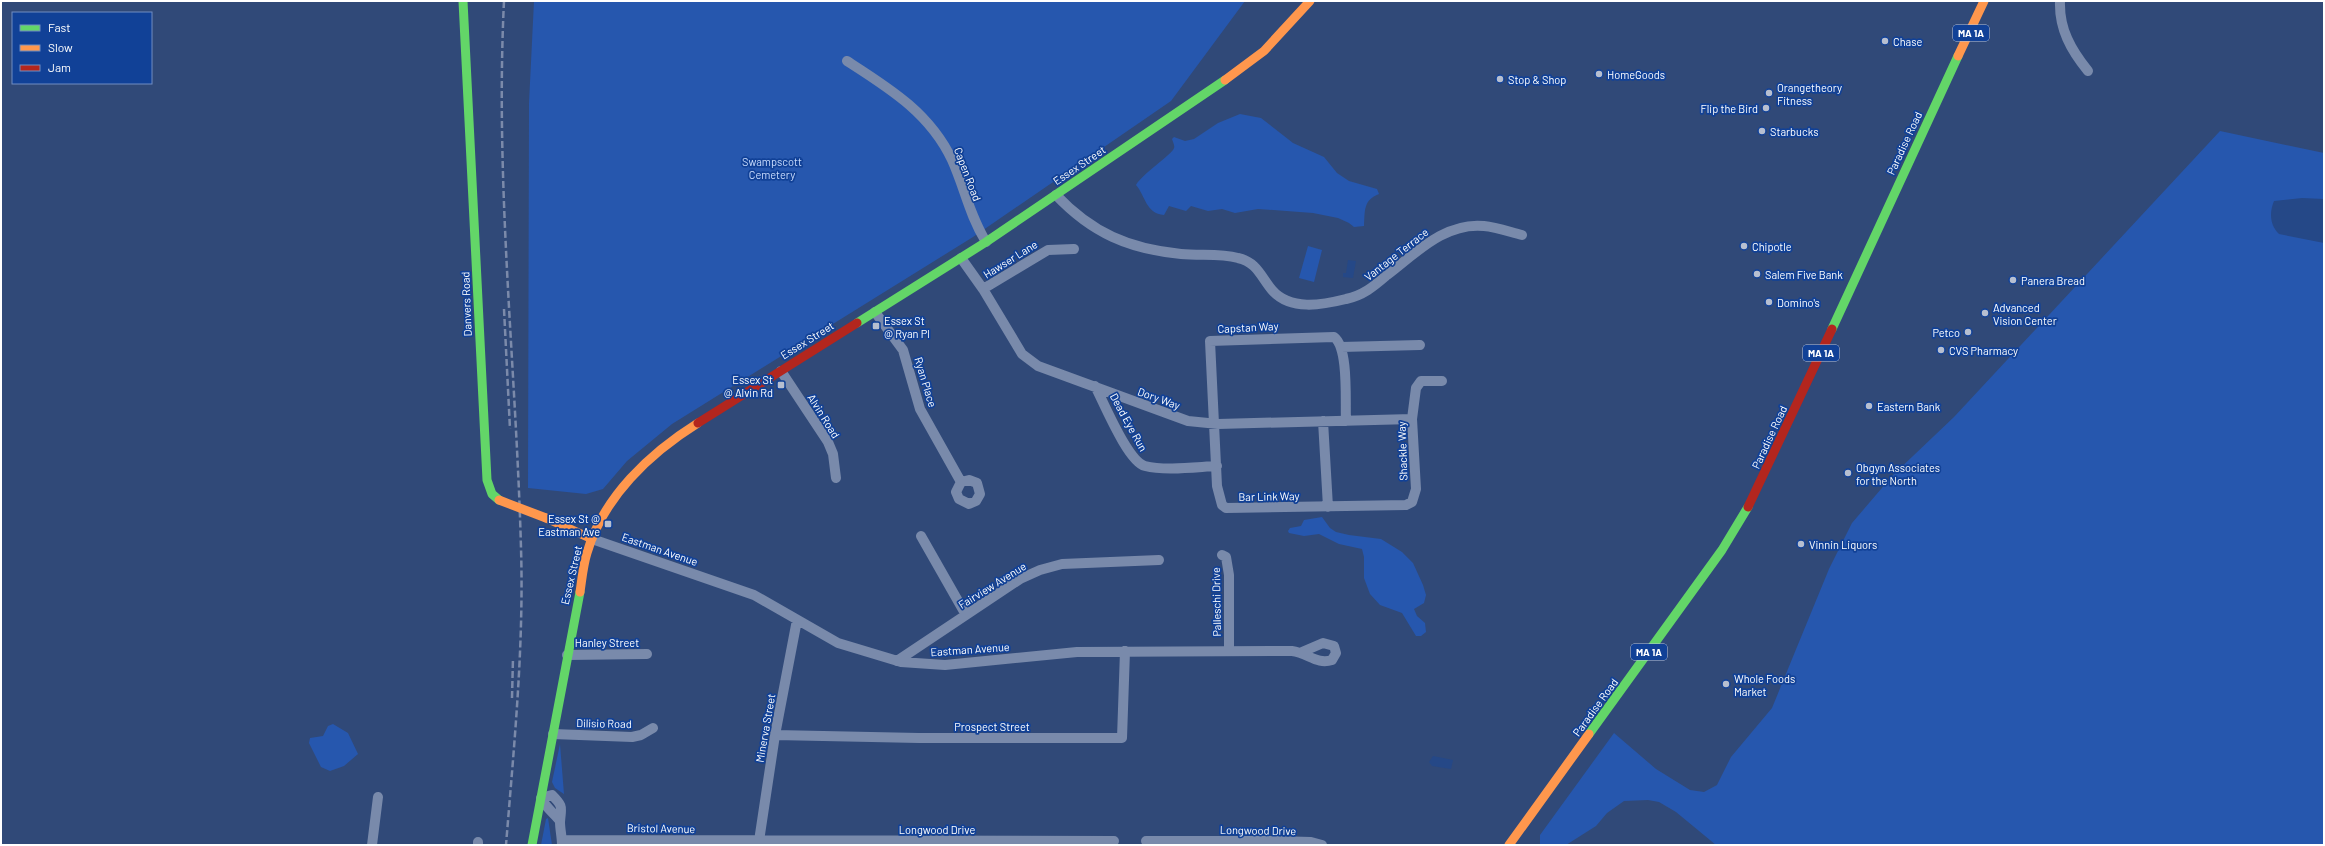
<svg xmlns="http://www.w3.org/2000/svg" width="2325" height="846" font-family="Barlow,sans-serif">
	<rect width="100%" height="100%" fill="#304978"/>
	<!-- green -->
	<path fill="#2657ae" d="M534 1H1245L1171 101 973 237 672 424 627 461 603 489 586 494 528 488 529 103Z
		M1240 114 1261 118 1293 143 1324 157 1337 173 1349 181 1377 189 1379 194C1363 200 1365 211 1364 226L1354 227 1349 223 1338 218 1313 213 1258 209 1235 213 1222 209 1208 211 1191 206 1186 211 1169 206 1164 215C1146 214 1145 195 1136 185 1142 174 1174 153 1174 148 1175 146 1173 142 1172 139L1174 137 1185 141 1194 139 1218 123Z
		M2220 131 2324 153V845H1716L1676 812 1659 802 1648 800 1624 801 1607 813 1596 826 1566 845H1540V835L1614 733 1656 769 1690 790 1704 792 1717 785 1731 757 1772 708 1829 569 1852 523 1893 475 1954 417Z
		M1308 246 1322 250 1314 282 1299 278Z
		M1322 517 1330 528 1336 532 1349 535 1381 539 1402 552 1413 563 1423 585 1426 595 1424 603 1414 609 1417 616 1425 623 1426 632 1421 636H1416L1402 613 1380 605 1370 594 1364 578V557L1362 549 1339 544 1319 534 1304 536 1289 533 1288 531 1290 528 1301 526 1304 520Z
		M333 724 348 733 358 754 344 766 330 771 321 767 309 743 310 738 323 736 328 726Z
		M560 744 564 794 555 788 552 782Z
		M548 818 552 845H541L546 819Z"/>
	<!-- water -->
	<path fill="#254887" d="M2302 198 2324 199V243L2279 234C2270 225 2269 213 2274 201Z
		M1348 260 1356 261 1353 278 1343 277V273H1346Z
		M1433 756 1453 760 1451 769 1432 766 1429 762Z"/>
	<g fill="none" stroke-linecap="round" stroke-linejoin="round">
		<!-- street -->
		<path stroke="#798aab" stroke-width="10" d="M2060 1C2059 29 2071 50 2088 71
			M847 61C889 88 930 113 952 160 965 189 969 214 986 242
			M1056 195C1092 233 1129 249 1181 254 1200 256 1220 253 1238 258 1257 262 1261 277 1272 290 1290 311 1322 305 1346 299 1364 295 1374 286 1387 275 1416 253 1445 222 1484 226 1496 227 1510 232 1522 235
			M961 258 983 289 1022 354 1038 366 1188 421 1218 424 1412 419
			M983 289 1048 250 1074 249
			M875 312 903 350 920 409 961 482 956 492 959 499 969 504 976 501 980 494 977 483 969 480 961 482
			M1341 347 1420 345
			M781 371 828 442 833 454 836 478
			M1095 386C1104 403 1128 462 1145 466 1165 471 1196 467 1217 466
			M1323 421 1328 507
			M1346 421C1345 402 1349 348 1334 337L1210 341 1217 486 1222 505 1226 508 1406 505 1412 502 1416 489 1412 419 1416 388 1421 381H1442
			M921 536 966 615
			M592 539 754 595 838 643 901 662 945 665 1077 652 1292 651C1308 653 1317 665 1332 660L1336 653 1334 646 1323 643 1302 652
			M1222 555 1226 557 1229 575V651
			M567 655 647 654
			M897 661 1020 579 1040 570 1062 564 1159 560
			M553 734 632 737 641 735 653 728
			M775 735 919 738H1122L1125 651
			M560 821C554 813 546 808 541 798L552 795C564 807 561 807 560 822 560 829 562 837 562 845
			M562 840 1114 841
			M759 841 775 735 797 620
			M1146 841H1275L1311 842 1322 845
			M372 845 378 797
			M478 845V842"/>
		<!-- fast -->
		<path stroke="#63d668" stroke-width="9" d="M463 1 487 480 492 494 499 500
			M857 323 986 242 1225 80
			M1832 329 1958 56
			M1589 734 1722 550 1748 507
			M532 845 580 592"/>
		<!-- slow -->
		<path stroke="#ff974d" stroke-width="9" d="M1958 56 1984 1
			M1225 80 1264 51 1310 1
			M546 518 592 539
			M580 592C582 579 583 566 587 553 603 497 650 453 698 423
			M1509 845 1589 734"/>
		<!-- jam -->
		<path stroke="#b3261e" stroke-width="9" d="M698 423 857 323
			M1748 507 1832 329"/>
		<!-- rail -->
		<path stroke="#7b8aaa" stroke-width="2.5" stroke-dasharray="7 3" stroke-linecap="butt" d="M504 1C495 184 516 366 521 548 524 647 514 746 506 845
			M504 309 510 429
			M512 698 513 658"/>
		<!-- slow-bridge -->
		<path stroke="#ff974d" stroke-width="9" d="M499 500 546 518"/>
	</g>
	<!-- markers -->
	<g fill="#b7bfd0" stroke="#114197" stroke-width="1.5">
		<circle cx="1885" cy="41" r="4"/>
		<circle cx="1599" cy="74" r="4"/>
		<circle cx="1500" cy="79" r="4"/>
		<circle cx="1769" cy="93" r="4"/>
		<circle cx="1766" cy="108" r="4"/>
		<circle cx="1762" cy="131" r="4"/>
		<circle cx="1744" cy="246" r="4"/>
		<circle cx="1757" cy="274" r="4"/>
		<circle cx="2013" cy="280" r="4"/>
		<circle cx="1769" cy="302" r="4"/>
		<circle cx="1985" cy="313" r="4"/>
		<rect x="872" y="322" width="8" height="8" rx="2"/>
		<circle cx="1968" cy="332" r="4"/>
		<circle cx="1941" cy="350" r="4"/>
		<rect x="777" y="381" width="8" height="8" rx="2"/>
		<circle cx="1869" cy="406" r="4"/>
		<circle cx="1848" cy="473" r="4"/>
		<rect x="604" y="520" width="8" height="8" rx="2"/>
		<circle cx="1801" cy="544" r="4"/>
		<circle cx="1726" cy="684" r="4"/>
	</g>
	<g text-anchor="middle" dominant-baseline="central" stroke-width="3.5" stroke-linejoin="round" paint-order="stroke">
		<!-- shield labels -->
		<g fill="#114197" stroke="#b8c6e0" stroke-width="1">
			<rect x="1953" y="25" width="36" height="16" rx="3"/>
			<rect x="1803" y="345" width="36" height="16" rx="3"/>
			<rect x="1631" y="644" width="36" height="16" rx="3"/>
		</g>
		<g font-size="10" font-weight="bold" fill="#fff">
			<text x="1971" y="33">MA 1A</text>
			<text x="1821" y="353">MA 1A</text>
			<text x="1649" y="652">MA 1A</text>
		</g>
		<!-- poi labels -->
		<g font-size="11" fill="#fff" stroke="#114197" text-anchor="start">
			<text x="1893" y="41">Chase</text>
			<text x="1607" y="74">HomeGoods</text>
			<text x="1508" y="79">Stop &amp; Shop</text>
			<text x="1777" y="87">Orangetheory<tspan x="1777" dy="13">Fitness</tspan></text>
			<text x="1758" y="108" text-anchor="end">Flip the Bird</text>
			<text x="1770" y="131">Starbucks</text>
			<text x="1752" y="246">Chipotle</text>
			<text x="1765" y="274">Salem Five Bank</text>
			<text x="2021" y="280">Panera Bread</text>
			<text x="1777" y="302">Domino's</text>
			<text x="1993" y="307">Advanced<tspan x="1993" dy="13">Vision Center</tspan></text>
			<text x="884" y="320">Essex St<tspan x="884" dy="13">@ Ryan Pl</tspan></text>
			<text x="1960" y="332" text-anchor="end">Petco</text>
			<text x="1949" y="350">CVS Pharmacy</text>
			<text x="773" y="379" text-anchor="end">Essex St<tspan x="773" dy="13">@ Alvin Rd</tspan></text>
			<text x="1877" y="406">Eastern Bank</text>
			<text x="1856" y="467">Obgyn Associates<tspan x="1856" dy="13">for the North</tspan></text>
			<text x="600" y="518" text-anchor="end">Essex St @<tspan x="600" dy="13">Eastman Ave</tspan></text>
			<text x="1809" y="544">Vinnin Liquors</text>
			<text x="1734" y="678">Whole Foods<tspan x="1734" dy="13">Market</tspan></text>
		</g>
		<!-- street labels -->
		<g font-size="11" fill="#fff" stroke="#114197">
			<text transform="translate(1904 143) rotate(-65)">Paradise Road</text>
			<text transform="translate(1079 165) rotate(-34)">Essex Street</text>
			<text transform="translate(968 174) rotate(69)">Capen Road</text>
			<text transform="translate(1396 254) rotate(-38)">Vantage Terrace</text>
			<text transform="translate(1010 259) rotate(-32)">Hawser Lane</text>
			<text transform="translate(466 304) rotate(-92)">Danvers Road</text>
			<text transform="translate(1248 327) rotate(-3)">Capstan Way</text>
			<text transform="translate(807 340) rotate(-32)">Essex Street</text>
			<text transform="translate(926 382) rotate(73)">Ryan Place</text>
			<text transform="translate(1159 398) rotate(20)">Dory Way</text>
			<text transform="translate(824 416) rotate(58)">Alvin Road</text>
			<text transform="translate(1129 422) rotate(61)">Dead Eye Run</text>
			<text transform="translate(1769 437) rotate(-65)">Paradise Road</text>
			<text transform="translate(1402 451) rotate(-92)">Shackle Way</text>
			<text transform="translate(1269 496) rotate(-1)">Bar Link Way</text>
			<text transform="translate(660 549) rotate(19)">Eastman Avenue</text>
			<text transform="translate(571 575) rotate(-77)">Essex Street</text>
			<text transform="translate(992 585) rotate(-32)">Fairview Avenue</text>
			<text transform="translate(1216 602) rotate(-91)">Palleschi Drive</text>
			<text x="607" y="642">Hanley Street</text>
			<text transform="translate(970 649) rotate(-4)">Eastman Avenue</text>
			<text transform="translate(1595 707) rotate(-54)">Paradise Road</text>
			<text transform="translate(604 723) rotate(1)">Dilisio Road</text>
			<text x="992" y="726">Prospect Street</text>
			<text transform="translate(765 728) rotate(-80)">Minerva Street</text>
			<text transform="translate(661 828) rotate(1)">Bristol Avenue</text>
			<text x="937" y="829">Longwood Drive</text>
			<text transform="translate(1258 830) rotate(1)">Longwood Drive</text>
		</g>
		<!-- park labels -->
		<g font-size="11" fill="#caddfe" stroke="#114197">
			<text x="772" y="161">Swampscott<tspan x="772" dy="13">Cemetery</tspan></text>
		</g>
	</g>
	<!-- border -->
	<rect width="2325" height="846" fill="none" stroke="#ffffff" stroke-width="4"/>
	<!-- legend -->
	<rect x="12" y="12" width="140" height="72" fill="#114197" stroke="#708dc1"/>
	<rect x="20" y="25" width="20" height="6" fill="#63d668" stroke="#708dc1"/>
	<text x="48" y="32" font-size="12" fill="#ffffff">Fast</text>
	<rect x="20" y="45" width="20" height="6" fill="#ff974d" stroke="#708dc1"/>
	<text x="48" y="52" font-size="12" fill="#ffffff">Slow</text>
	<rect x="20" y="65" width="20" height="6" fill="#b3261e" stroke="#708dc1"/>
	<text x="48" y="72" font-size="12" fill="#ffffff">Jam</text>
</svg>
